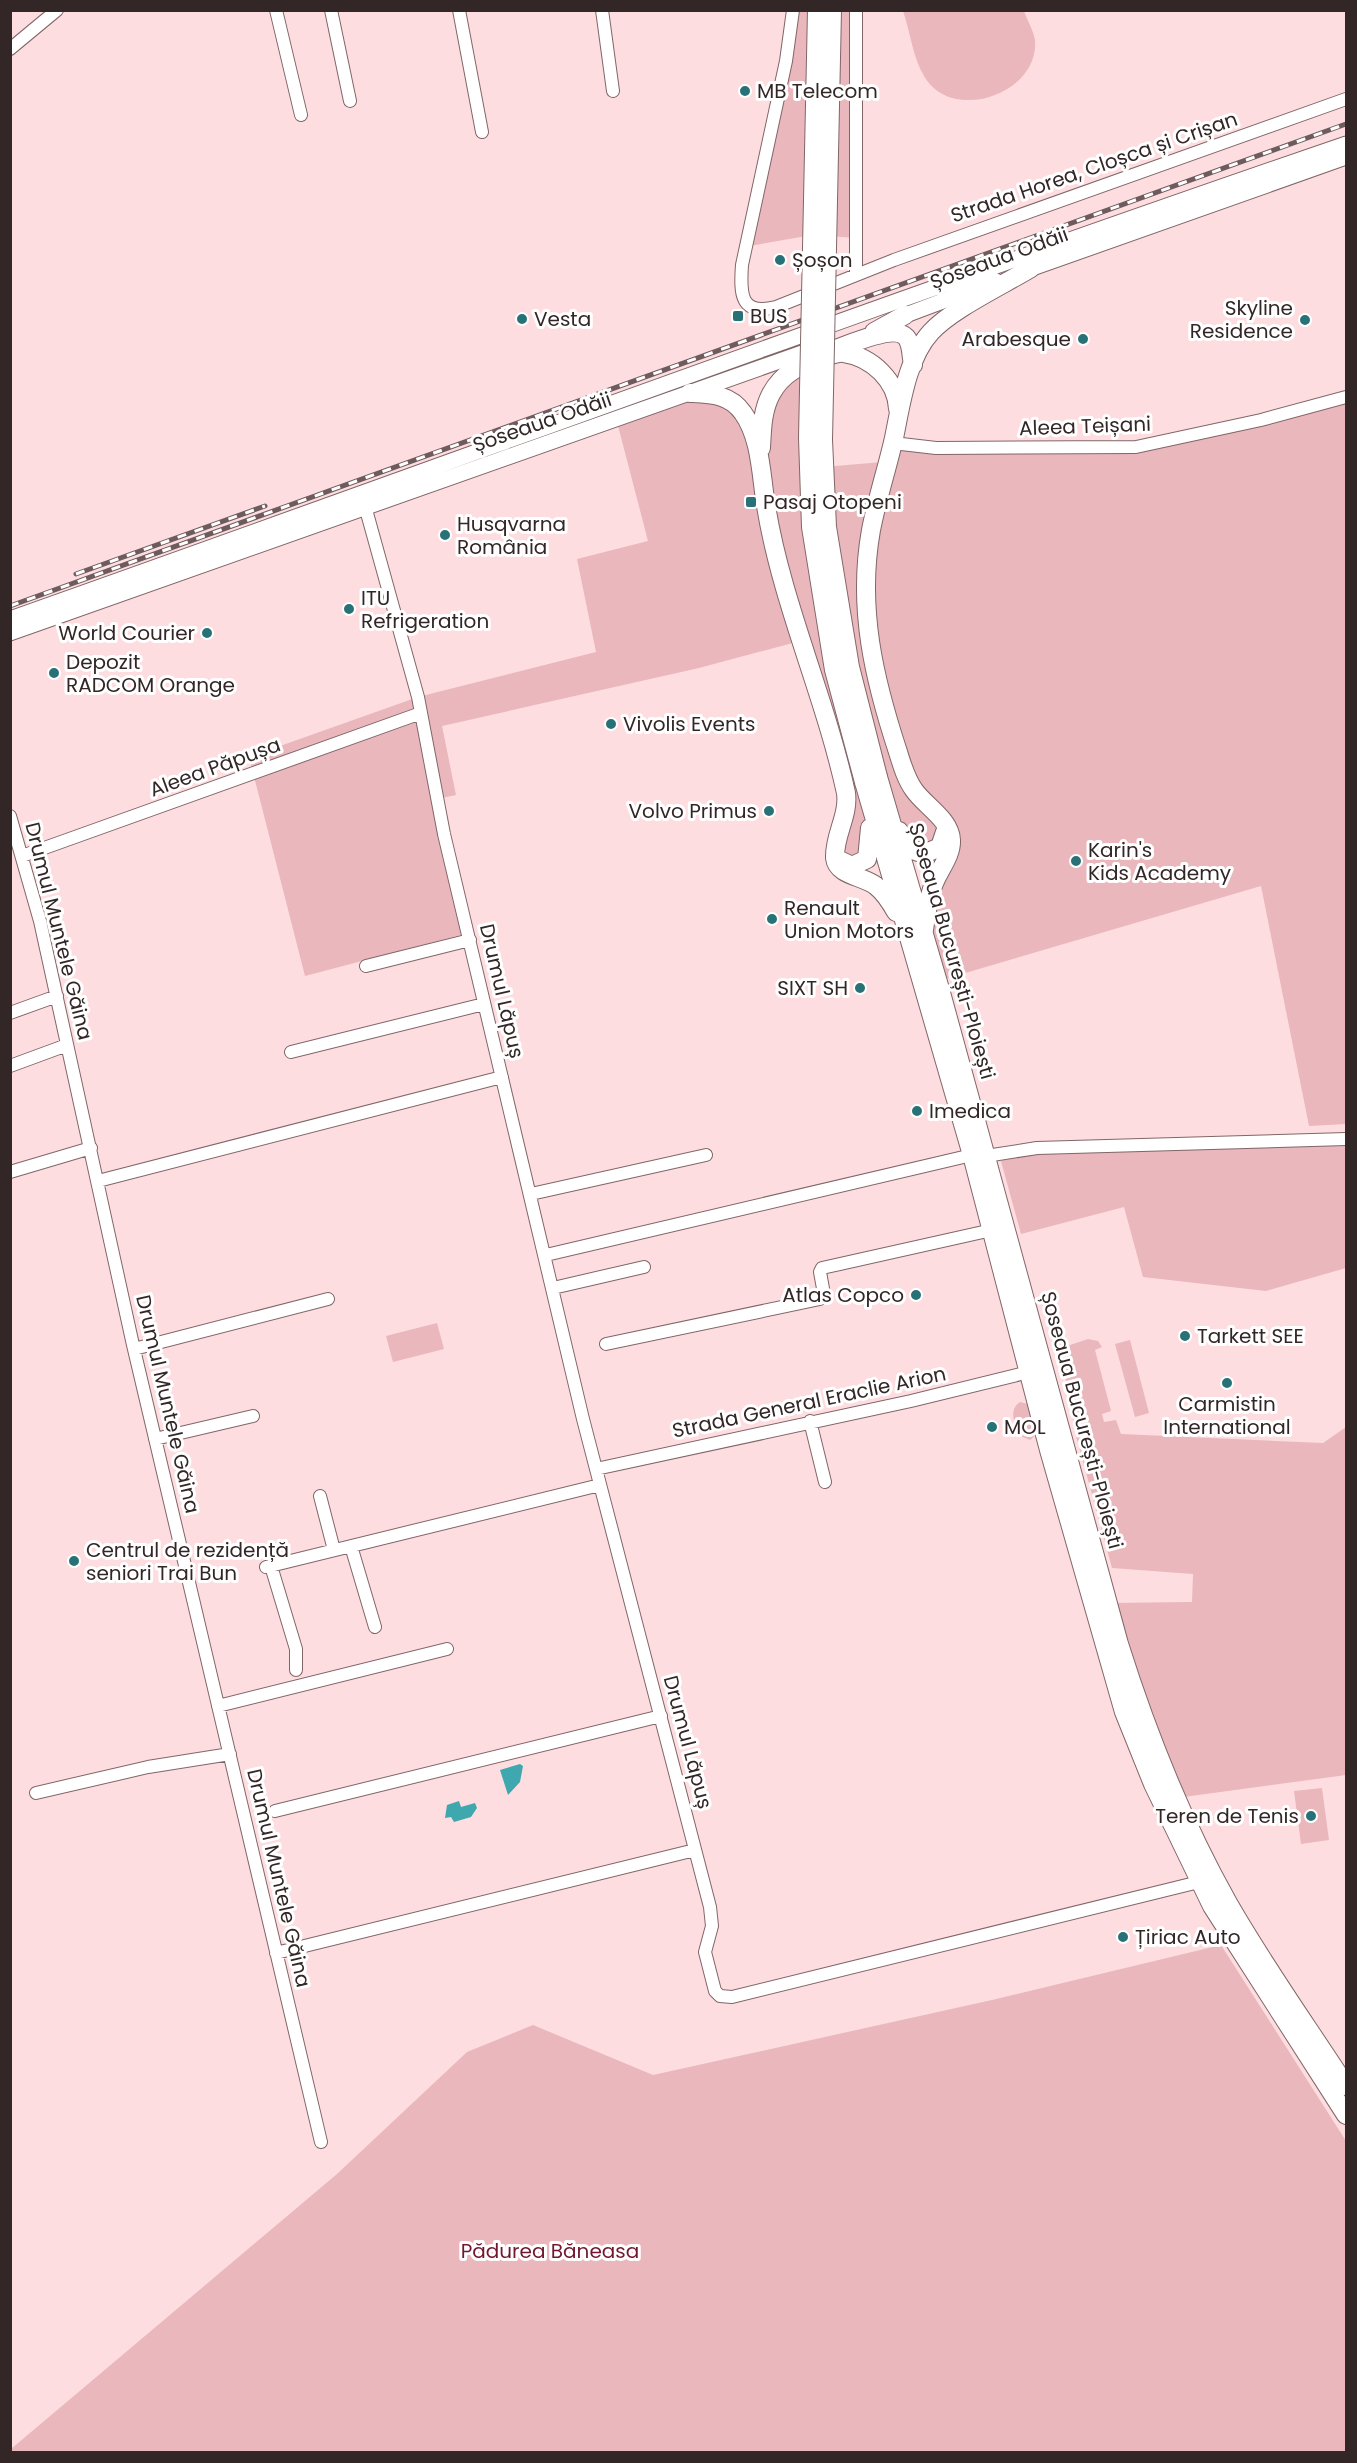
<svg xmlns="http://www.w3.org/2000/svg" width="1357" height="2463" font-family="Poppins,sans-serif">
	<rect width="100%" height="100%" fill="#fedde0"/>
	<!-- green -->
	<path fill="#e9b7bc" d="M793 11H817L812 235 744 247Z
		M835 11H856V238L828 236Z
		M903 11H1024C1027 20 1034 31 1035 41 1039 94 951 124 924 76 913 58 910 31 903 11Z
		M809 363 870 805V853L842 863 845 818 800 641 699 668 442 726 456 795 437 799 468 933 305 976 249 757 418 697 596 652 577 559 648 541 616 418 709 393 749 424Z
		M1346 397V1124L1309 1126 1261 886 938 981 923 932 945 836 914 852 878 777 824 467 882 462 888 442 1136 447Z
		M1346 1143V1268L1266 1291 1143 1277 1124 1207 1021 1234 1001 1161 1016 1155Z
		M437 1323 444 1349 393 1362 386 1336Z
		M1088 1339 1098 1341 1102 1347 1095 1350 1111 1411 1102 1414 1104 1422 1116 1420 1121 1434 1323 1443 1346 1427V1775L1176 1798 1108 1603 1192 1602 1193 1574 1112 1568 1075 1432 1062 1358 1064 1347Z
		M1130 1340 1149 1413 1135 1417 1115 1344Z
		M1020 1402 1028 1404 1036 1435 1030 1440 1018 1435C1015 1423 1008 1410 1020 1402Z
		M1322 1788 1329 1840 1301 1844 1294 1791Z
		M1221 1945 1346 2141V2452H11V2449L337 2174 467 2052 533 2025 653 2075 992 2000Z"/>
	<!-- water -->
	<path fill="#3fa8ae" d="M520 1764 523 1766 520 1782 508 1795 500 1770Z
		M459 1801 461 1807 475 1803 477 1808 471 1817 454 1822 451 1817 445 1818 447 1805Z"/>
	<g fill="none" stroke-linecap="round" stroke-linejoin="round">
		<!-- minor casing -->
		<g stroke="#816668" stroke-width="14">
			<path id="minor" d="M276 10 301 115
				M331 10 350 101
				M459 10 482 132
				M602 10 613 91
				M793 10 786 61 742 265C740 294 740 316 776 307L894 260 1346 99
				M856 10V275
				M10 49 57 10
				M893 443 936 448 1136 447 1261 420 1346 397
				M365 506 418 697 444 834 583 1419 710 1907 712 1926 705 1952 715 1991 720 1996 732 1997 1199 1882
				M10 816 40 921 133 1345 321 2142
				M22 856 421 713
				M366 966 470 940
				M10 1013 57 996
				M291 1052 484 1004
				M10 1066 67 1045
				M986 1156 1037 1148 1346 1139
				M10 1172 91 1148
				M98 1181 502 1077
				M531 1194 706 1155
				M546 1255 972 1155
				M553 1288 644 1267
				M606 1344 820 1299 824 1294 820 1272 822 1268 992 1230
				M134 1349 328 1299
				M810 1421 825 1482
				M155 1439 253 1416
				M596 1469 911 1401 1029 1372
				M320 1496 334 1550
				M351 1546 375 1627
				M271 1566 296 1649V1670
				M266 1567 600 1485
				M218 1706 447 1649
				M36 1793 148 1767 230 1754
				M275 1811 661 1716
				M276 1953 695 1850"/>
		</g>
		<!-- major casing -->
		<g stroke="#816668" stroke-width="17">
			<path id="major" d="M1021 272 1346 157
				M895 319 996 281
				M10 619C456 461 899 297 1346 144
				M10 633 819 347"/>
		</g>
		<!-- highway casing -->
		<g stroke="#816668" stroke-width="20">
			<path id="highway" d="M874 332 905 315
				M833 350C848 345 894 324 906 337 912 344 911 356 913 365
				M690 393C711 394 730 394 743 413 761 438 761 476 766 506 782 604 825 696 846 793 849 816 834 835 835 858 837 876 864 876 876 886 885 893 891 903 896 912
				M761 448C762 430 762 411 771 394 783 372 799 366 822 358 829 356 837 352 844 353 872 357 897 381 898 409
				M878 777 940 989 1119 1644C1147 1733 1182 1821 1228 1903 1264 1966 1307 2026 1346 2086
				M864 782 972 1155 1049 1450 1124 1712 1153 1784 1212 1906 1346 2115
				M899 831 910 849 924 854 940 847 945 832
				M837 859 852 866 867 859 870 828
				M924 930C926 915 928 900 933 886 938 871 952 856 951 840 950 819 925 806 914 790 906 779 902 765 898 752 874 679 857 608 871 530 877 499 887 469 894 438 901 404 907 358 931 332 952 309 1003 285 1031 268"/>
		</g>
		<!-- minor -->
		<use href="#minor" stroke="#fff" stroke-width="12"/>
		<!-- major -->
		<use href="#major" stroke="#fff" stroke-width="15"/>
		<!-- highway -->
		<use href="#highway" stroke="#fff" stroke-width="18"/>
		<!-- rail casing -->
		<g stroke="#6d5b5d" stroke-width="5">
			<path id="rail" d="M76 574 265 506
				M10 606 1346 124"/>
		</g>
		<!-- rail -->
		<use href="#rail" stroke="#fff" stroke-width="3" stroke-dasharray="9" stroke-linecap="butt"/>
		<!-- highway-bridge casing -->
		<g stroke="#816668" stroke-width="20" stroke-linecap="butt">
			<path id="highway-bridge" d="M817 10 808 438 811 527 834 670 864 782
				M832 10 823 440 827 527 850 667 878 777"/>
		</g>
		<!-- highway-bridge -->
		<use href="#highway-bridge" stroke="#fff" stroke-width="18"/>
	</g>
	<!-- markers -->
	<g fill="#287277" stroke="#fff" stroke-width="2">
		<circle cx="745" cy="91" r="6"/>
		<circle cx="780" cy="260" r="6"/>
		<rect x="732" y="310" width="12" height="12" rx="3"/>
		<circle cx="522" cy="319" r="6"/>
		<circle cx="1305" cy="320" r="6"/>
		<circle cx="1083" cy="339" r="6"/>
		<rect x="745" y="496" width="12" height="12" rx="3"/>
		<circle cx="445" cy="535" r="6"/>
		<circle cx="349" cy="609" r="6"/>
		<circle cx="207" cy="633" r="6"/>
		<circle cx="54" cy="673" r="6"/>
		<circle cx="611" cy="724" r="6"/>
		<circle cx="769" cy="811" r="6"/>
		<circle cx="1076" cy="861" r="6"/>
		<circle cx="772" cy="919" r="6"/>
		<circle cx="860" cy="988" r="6"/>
		<circle cx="917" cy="1111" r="6"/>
		<circle cx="916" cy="1295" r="6"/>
		<circle cx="1185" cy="1336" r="6"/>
		<circle cx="1227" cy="1383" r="6"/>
		<circle cx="992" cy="1427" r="6"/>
		<circle cx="74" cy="1561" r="6"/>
		<circle cx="1311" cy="1816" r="6"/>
		<circle cx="1123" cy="1937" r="6"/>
	</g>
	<g text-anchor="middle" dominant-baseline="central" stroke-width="6" stroke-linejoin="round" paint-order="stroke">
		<!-- poi labels -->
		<g font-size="20" fill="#322627" stroke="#fff" text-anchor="start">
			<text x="757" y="91">MB Telecom</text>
			<text x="792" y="260">Șoșon</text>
			<text x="1293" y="308" text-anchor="end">Skyline<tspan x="1293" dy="23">Residence</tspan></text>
			<text x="750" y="316">BUS</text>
			<text x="534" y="319">Vesta</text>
			<text x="1071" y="339" text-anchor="end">Arabesque</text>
			<text x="763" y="502">Pasaj Otopeni</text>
			<text x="457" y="524">Husqvarna<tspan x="457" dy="23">România</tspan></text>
			<text x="361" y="598">ITU<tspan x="361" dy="23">Refrigeration</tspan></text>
			<text x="195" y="633" text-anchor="end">World Courier</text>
			<text x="66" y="662">Depozit<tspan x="66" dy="23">RADCOM Orange</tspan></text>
			<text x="623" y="724">Vivolis Events</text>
			<text x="757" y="811" text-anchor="end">Volvo Primus</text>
			<text x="1088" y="850">Karin's<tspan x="1088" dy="23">Kids Academy</tspan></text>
			<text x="784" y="908">Renault<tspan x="784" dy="23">Union Motors</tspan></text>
			<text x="848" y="988" text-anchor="end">SIXT SH</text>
			<text x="929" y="1111">Imedica</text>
			<text x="904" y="1295" text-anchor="end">Atlas Copco</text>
			<text x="1197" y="1336">Tarkett SEE</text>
			<text x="1227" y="1404" text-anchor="middle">Carmistin<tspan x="1227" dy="23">International</tspan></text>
			<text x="1004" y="1427">MOL</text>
			<text x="86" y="1550">Centrul de rezidență<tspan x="86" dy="23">seniori Trai Bun</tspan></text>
			<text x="1299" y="1816" text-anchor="end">Teren de Tenis</text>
			<text x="1135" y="1937">Țiriac Auto</text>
		</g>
		<!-- street labels -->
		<g font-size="20" fill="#322627" stroke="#fff">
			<text transform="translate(1094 167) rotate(-19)">Strada Horea, Cloșca și Crișan</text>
			<text transform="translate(999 258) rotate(-20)">Șoseaua Odăii</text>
			<text transform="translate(542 422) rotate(-19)">Șoseaua Odăii</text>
			<text transform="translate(1085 426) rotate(-2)">Aleea Teișani</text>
			<text transform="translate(215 767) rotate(-20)">Aleea Păpușa</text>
			<text transform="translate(59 931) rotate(76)">Drumul Muntele Găina</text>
			<text transform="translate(952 951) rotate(74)">Șoseaua București-Ploiești</text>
			<text transform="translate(502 991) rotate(77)">Drumul Lăpuș</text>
			<text transform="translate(809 1402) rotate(-12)">Strada General Eraclie Arion</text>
			<text transform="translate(168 1404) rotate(77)">Drumul Muntele Găina</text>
			<text transform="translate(1082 1420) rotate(75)">Șoseaua București-Ploiești</text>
			<text transform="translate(688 1742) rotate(75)">Drumul Lăpuș</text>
			<text transform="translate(279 1878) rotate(77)">Drumul Muntele Găina</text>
		</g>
		<!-- park labels -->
		<g font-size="20" fill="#72172f" stroke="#fff">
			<text x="550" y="2251">Pădurea Băneasa</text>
		</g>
	</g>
	<!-- border -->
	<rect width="1357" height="2463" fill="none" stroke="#322627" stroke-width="24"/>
</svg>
